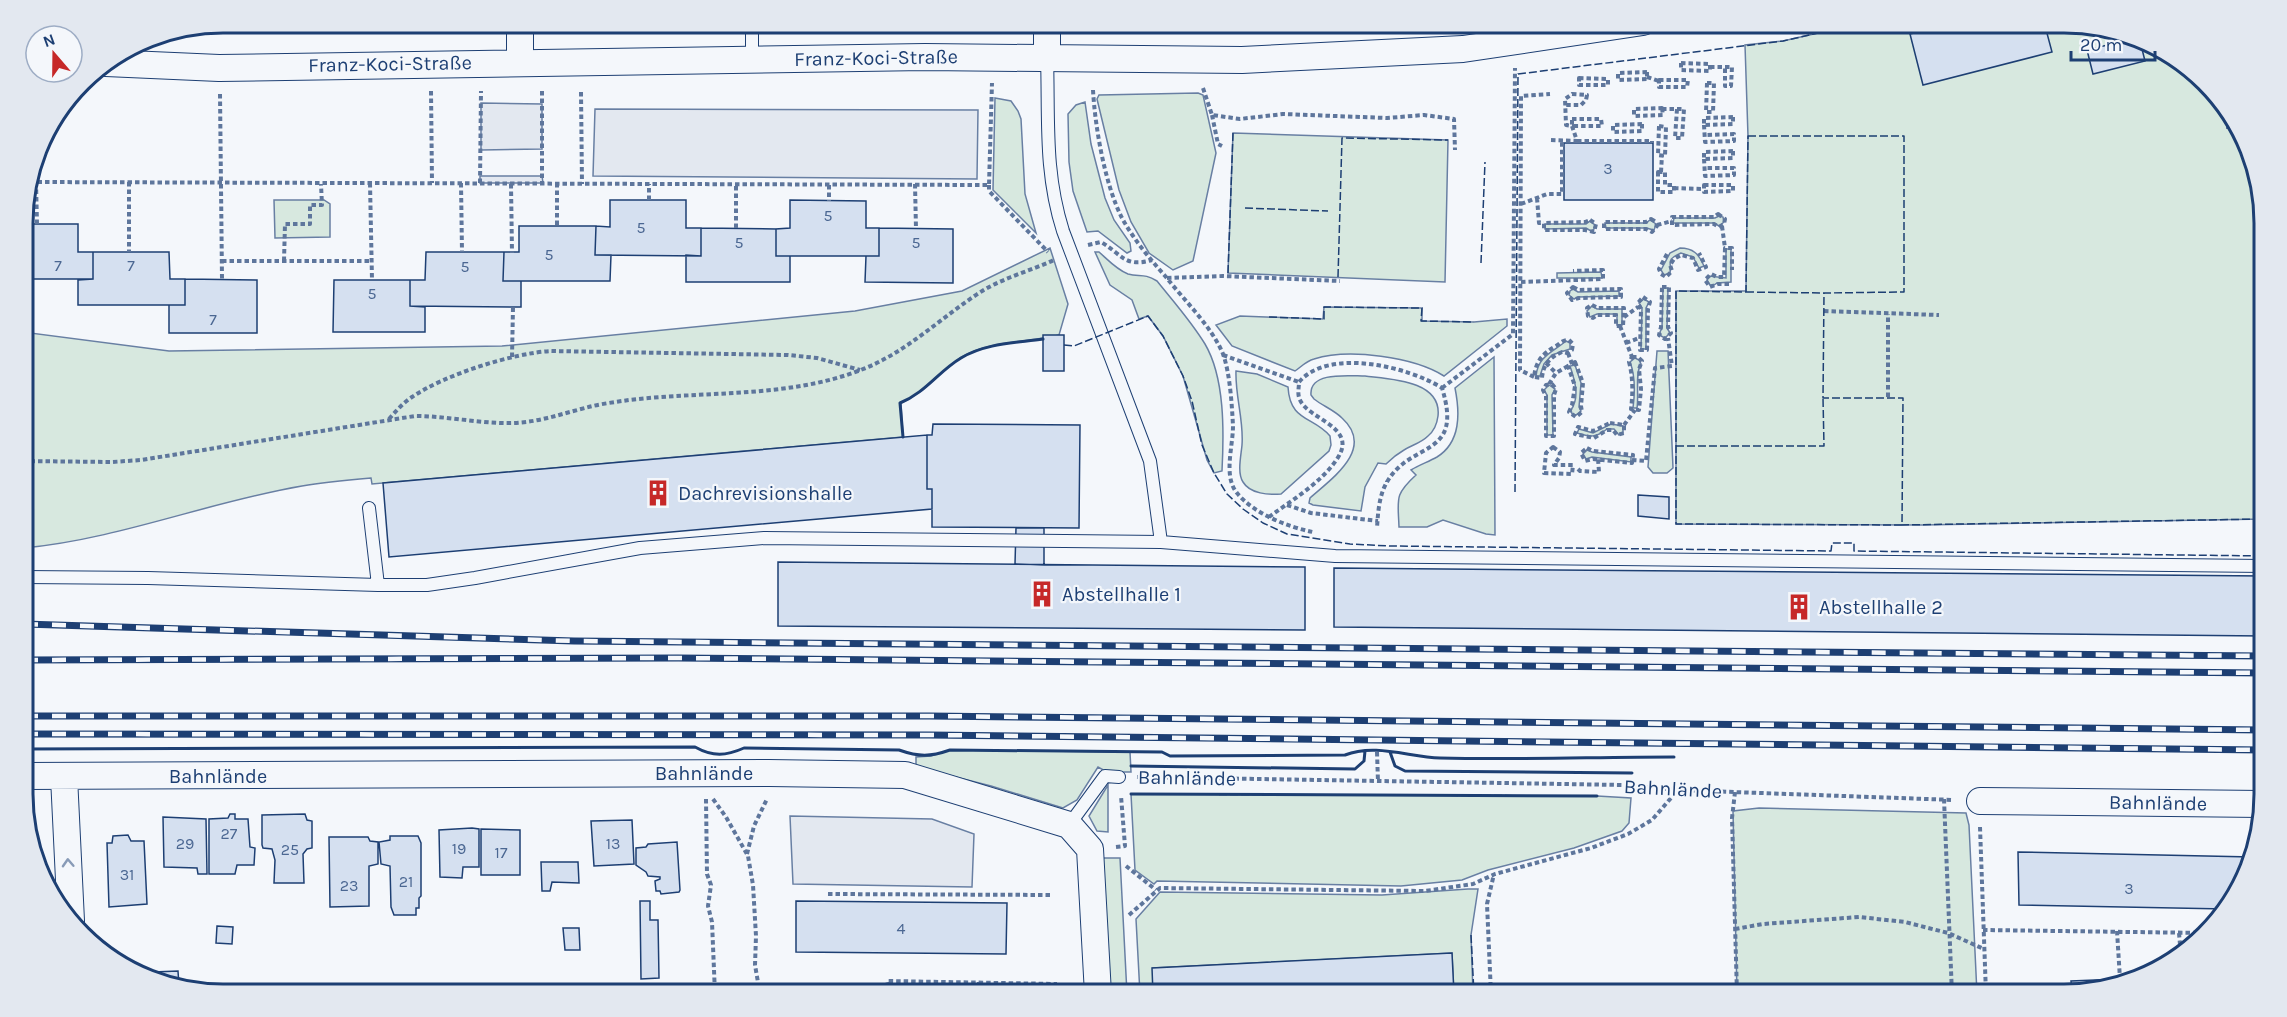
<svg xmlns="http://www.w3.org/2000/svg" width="2287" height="1017" font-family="Karla,sans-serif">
	<rect width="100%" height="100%" fill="#f4f7fb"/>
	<!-- green -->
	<path fill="#d7e8df" stroke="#687fa3" stroke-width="1.5" d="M766 22H925V27L766 25Z
		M933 23V22L995 23 990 27H933Z
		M1862 23H2064L2141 38 2223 101 2263 197 2264 519 1922 525 1676 524V291H1746L1748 136 1745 45 1783 41Z
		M1198 93 1203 95 1216 153 1193 261 1173 270 1149 253 1131 222 1119 190 1097 99 1099 95Z
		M995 98 1011 101 1018 111 1021 119 1025 194 1036 233 993 190Z
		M1085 102 1091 144 1105 198 1114 220 1130 243 1131 251 1127 253 1098 231 1087 232 1073 191 1069 162 1068 114 1076 105Z
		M1233 133 1448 140 1445 282 1228 273Z
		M274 200H324L330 204V237L275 238Z
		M1719 216 1723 217 1724 222 1719 226 1714 223H1673L1674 218H1715Z
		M1650 220 1656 224 1654 230 1646 228H1606L1605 223H1646Z
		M1590 221 1595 225 1594 229 1591 231 1586 228 1545 229V224H1586Z
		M1050 248 1068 304 1059 335C1027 343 989 340 960 358 939 372 925 393 901 403L903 437 372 484 371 478C348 480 325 482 302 486 208 502 119 539 24 548L23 332 169 351 502 346 855 311 962 291Z
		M1680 248C1693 248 1699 254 1704 266L1699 268 1693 257 1681 253C1665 260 1672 262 1670 273L1664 275 1661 270 1670 253Z
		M1726 249H1731V282L1717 283 1714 285H1710L1707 280 1709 276 1726 278Z
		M1095 252H1099C1107 259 1117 270 1128 274 1140 277 1144 273 1157 281 1173 301 1191 321 1205 344 1225 378 1224 432 1222 471L1214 473 1207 460 1183 376 1163 336 1148 316 1139 319 1132 300 1110 285Z
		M1601 272 1602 278H1557V273Z
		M1663 288H1668L1667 328 1670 333 1665 338 1661 336 1660 332 1662 328Z
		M1573 289 1578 292 1619 291V296L1578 297 1574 299 1569 295 1570 291Z
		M1644 299 1649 302 1646 308V349H1641L1642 308 1639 303Z
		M1592 306 1597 309H1622V325H1617V314H1597L1590 317 1587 311Z
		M1324 307 1422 308V321L1474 322 1507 319V326L1444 376C1414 357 1349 348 1314 359 1306 361 1301 367 1295 371L1232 346 1216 325 1240 316 1323 319Z
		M1566 341 1570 343V349L1552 355 1544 364 1540 376H1536C1538 356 1553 352 1566 341Z
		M1657 351H1668L1673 468 1667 473H1653L1648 467Z
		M1494 357 1495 535 1486 534 1443 520 1427 527H1399C1398 499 1394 495 1416 475L1411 470C1419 465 1428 462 1437 457 1461 442 1460 413 1455 388Z
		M1635 358 1639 360 1641 364C1635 372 1639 397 1637 408H1633C1635 393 1635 375 1630 362Z
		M1575 365 1581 383 1579 407 1581 411 1576 415 1572 414 1571 410C1580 397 1575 381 1570 366Z
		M1236 371 1257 374 1288 387C1290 422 1313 416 1330 436L1331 445 1329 451 1281 494C1269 495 1250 494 1243 482 1237 473 1241 456 1242 445 1244 420 1235 396 1236 371Z
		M1365 376C1389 379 1442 380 1438 416 1437 424 1434 431 1428 436 1421 443 1412 445 1404 450 1397 454 1391 459 1386 464L1378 463 1365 487 1361 511 1313 505 1309 503 1310 498C1331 479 1376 449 1342 418 1334 410 1323 406 1314 399L1311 395C1309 371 1349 376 1365 376Z
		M1549 385 1555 389 1552 395 1553 435H1547V395L1544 390Z
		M1611 424 1623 426V433L1619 435 1614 429H1607C1596 438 1590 437 1577 433L1579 429 1593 433Z
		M1587 450 1592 452 1631 457V462L1592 457 1586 459 1583 454Z
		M950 750 1130 752 1131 772H1107L1098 767 1077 800 1063 808 991 786 916 767V757L931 756Z
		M1108 785V832L1097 831 1089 816Z
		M1131 794 1597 796 1631 798 1629 823 1622 831 1574 848 1488 870 1462 880 1401 886 1157 881 1154 884 1135 870Z
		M1759 808 1966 813 1969 825 1977 994H1737L1733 811Z
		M1101 858H1120L1127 994H1108Z
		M1468 889H1478L1471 935 1473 994H1454L1452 953 1153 968V994H1140L1136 919 1160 892 1382 895Z
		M894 987 950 989V994H895Z"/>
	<!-- parking -->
	<path fill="#e3e8f0" stroke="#687fa3" stroke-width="1.5" d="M644 22V25L567 24 564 23Z
		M481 103 542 104V149L481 150Z
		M595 109 978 110 977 179 593 176Z
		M480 176H542L543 183H480Z
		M790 816 932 819 974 834 972 887 793 884Z"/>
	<!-- building -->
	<path fill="#d5e0f0" stroke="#1d3f73" stroke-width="1.5" d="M644 22H737V25H644Z
		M1957 22H2044L2052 52 1923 85 1910 34Z
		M2129 35 2139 37 2145 61 2093 74 2087 50 2120 42V38Z
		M1564 143H1653V200H1564Z
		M610 200H686V228H701V256L595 255 596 226 610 227Z
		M790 200 866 201V228H879V256H776V229L790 228Z
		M23 224H78V252H93V279H23Z
		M519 226H596L595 255H611L610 281H503L504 252H519Z
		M701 228 776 229V256H790V282H686V255L701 256Z
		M879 228 953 229V283L865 282 866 256H879Z
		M93 252H169L170 279H185V305H78V280L93 279Z
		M426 252H504L503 281H521V307L410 306V280H425Z
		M185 279 257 280V333H169V305H185Z
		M334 280H410V306L425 307V332H333Z
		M1043 335H1064V371H1043Z
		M933 424 1080 425 1079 528 932 527V489H927V435H932Z
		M927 435V489H932V509L389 557 383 483Z
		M1638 495 1669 497V519L1638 516Z
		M1016 528H1044V565L1015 564Z
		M778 562 1305 567V630L778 626Z
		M1334 568 2264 576V636L1334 627Z
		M230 814H235V819H248L250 847 255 848 254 865H237L235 874H209V819L228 818Z
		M262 815 305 814 307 820 312 821V848L307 849 303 854 304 883H274L275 860 272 849 263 848 262 845Z
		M163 817 206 819 207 874H198L197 868 164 867Z
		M632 820 634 864 594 866 591 821Z
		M472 828 479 829V867H463L462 878 440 877 439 830Z
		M481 829 520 830V875H481Z
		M128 835 131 841H144L147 904 109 907 107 843H112L113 836Z
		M390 836H418L421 843V896L419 898V908H416V915H394L391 907 390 866 381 864 379 842 390 840Z
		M329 837H368L370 841 378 842V864L369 866V906L330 907Z
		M677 842 680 890 679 892 661 894 660 891H656L655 881 660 879V877L648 876 646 872 636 865V848L646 847 648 844Z
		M2018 852 2252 857 2249 871 2226 909 2019 905Z
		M541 862H578L579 883 552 882 550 891H542Z
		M640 901H650V920H658L659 978 641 979Z
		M796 901 1007 903 1006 954 796 952Z
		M217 926 233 927 232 944 216 943Z
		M563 928H579L580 950H565Z
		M1452 953 1454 994H1153L1152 968Z
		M178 971 179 986 153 980V972Z
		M137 972H150L151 980 146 979Z
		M2120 979H2122L2072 994 2071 981Z"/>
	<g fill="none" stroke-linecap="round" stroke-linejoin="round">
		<!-- service casing -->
		<g stroke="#1d3f73" stroke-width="14">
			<path id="service" d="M752 25V59
				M1047 57C1049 119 1044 171 1063 231L1150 461 1161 542
				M369 508 378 585
				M24 577 148 578 378 585H427L475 578 640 548 764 538 1161 542 1335 556 2264 566
				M1069 825 1105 776 1119 777"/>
		</g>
		<!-- minor casing -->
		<g stroke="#1d3f73" stroke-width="28">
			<path id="minor" d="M520 22V62
				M1047 57V22
				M106 63 219 68 925 57 1242 60 1463 49 1643 22
				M24 776 769 773 905 775 1069 825 1090 849 1098 994
				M64 777 71 921
				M1980 801 2262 804"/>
		</g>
		<!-- path -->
		<path stroke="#5e769c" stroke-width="4" stroke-dasharray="4.5 3" stroke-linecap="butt" d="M296 22V28
			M1103 22V26
			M1309 22V23
			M220 28V23
			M341 28 346 22
			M1681 63 1710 64V71L1681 70Z
			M1710 67H1725
			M1725 67H1732L1731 86H1725Z
			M1647 72V79L1618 80V73Z
			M1647 77 1659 81
			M1579 78 1608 79V85H1579Z
			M1659 80H1688L1687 87H1659Z
			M1707 83H1714L1713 112H1706Z
			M1203 88 1212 115 1240 119 1283 114 1387 118 1424 115 1454 119 1455 150
			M1093 90C1095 127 1105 185 1122 218 1134 240 1150 259 1166 277 1184 300 1212 327 1223 354 1230 373 1232 406 1233 426 1233 447 1223 476 1237 493 1254 514 1288 527 1313 532
			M431 91 432 183
			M542 91V183
			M581 92 582 184
			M220 94 222 279
			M1662 108 1663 115 1634 116V109Z
			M1662 109H1677
			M1677 109H1684L1682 138H1675Z
			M1212 115 1218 144 1222 146
			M1733 117V124L1704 125V118Z
			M1572 119H1601L1602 126H1572Z
			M1642 124V131L1613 132V125Z
			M1704 125 1705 142 1734 141V134L1705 135
			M1659 126 1666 127 1665 156 1658 155Z
			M2226 127H2234
			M1551 140 1577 141 1572 126 1566 125 1565 99 1572 94 1587 95 1586 100 1581 105H1566
			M1577 141H1652V143
			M1733 151V158L1704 159V152Z
			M1704 159 1705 176 1734 175V168H1705
			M1658 172H1665V185H1674V192H1658Z
			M1661 172 1662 155
			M30 182 989 185 992 83
			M36 182 37 224
			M129 182V252
			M370 183 372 280
			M461 183 462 252
			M480 183 481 91
			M557 183V227
			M511 184 512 253
			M915 184 916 229
			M829 185V201
			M989 185V191L1048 252
			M1704 185H1733V191L1704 192Z
			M1674 188 1704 189
			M2260 190 2263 298
			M1537 198 1539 223H1544
			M649 200V184
			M1521 204 1547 194H1562V140
			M1718 214 1725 219 1724 224 1719 227 1714 224 1672 225V217H1714Z
			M1651 219 1656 222 1657 226 1652 232 1646 229H1604V222H1646Z
			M1590 220 1596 224 1594 232 1585 230H1544V223L1585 222Z
			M1657 225 1672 221
			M1722 226 1725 248
			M736 228V184
			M1088 245 1101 242C1122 254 1124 268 1152 260
			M1667 254 1659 269 1661 274 1666 277 1672 271 1670 265 1674 259 1681 255 1693 258 1698 270 1706 267 1699 253
			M222 261H372
			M284 261 285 224H310V205H322L321 184
			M1167 278 1223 276 1340 281
			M1521 282 1603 279V270L1573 271
			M1729 284H1718L1710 287 1705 280 1711 274 1717 277H1724L1725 248H1732V270
			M1573 287 1579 290 1621 289V297L1579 298 1572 300 1567 293Z
			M1662 287H1669L1668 327 1671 333 1665 339 1659 335 1661 327Z
			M1643 297 1650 302 1648 309 1647 350H1640L1641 309 1638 303Z
			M1592 305 1598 308H1624L1623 326H1616V315H1597L1593 318 1588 316 1587 308Z
			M1824 311 1939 315
			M1624 317 1638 307
			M1620 326 1632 357
			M1569 340 1573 344 1572 350 1567 353 1562 352C1550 357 1543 365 1542 378L1534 377C1536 361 1542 354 1556 346 1561 343 1562 340 1569 340Z
			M1626 343 1639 338
			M1568 353 1572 364
			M1223 355 1299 382
			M512 357 513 307
			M1632 357H1638L1642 361 1639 369 1641 389 1639 410 1631 409C1633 393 1633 377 1629 362Z
			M1575 362 1583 383 1581 406 1582 412 1576 417 1569 412 1572 405 1575 386 1568 366Z
			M1546 363 1556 373
			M1534 377 1520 370 1521 96 1550 94
			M1549 384 1556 373 1568 366
			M1552 384 1556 389 1554 395V436H1546V396L1543 390 1546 385Z
			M1442 388 1513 334 1515 68
			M1888 397V314
			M389 419C396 411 403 403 412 397 444 375 513 353 551 351L788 355 817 358 860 370
			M1610 423 1624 425V433L1617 435 1613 430H1607L1594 438 1575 434 1578 427 1593 431Z
			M1624 425 1635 410
			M1553 447 1560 452 1559 458 1554 465H1573L1572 474 1544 473 1546 453Z
			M1587 448 1593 451 1633 455 1632 463 1593 459 1585 461 1581 453Z
			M1632 460 1646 461 1655 368 1672 366 1668 338
			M23 461 112 462 141 460 415 416C448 416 481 424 514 423 539 422 561 414 585 408 599 404 615 402 629 400 705 391 786 398 858 371 905 354 939 319 979 293 1002 278 1030 271 1054 260
			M1578 469 1580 471 1599 472 1598 459
			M1287 505 1311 513 1378 521
			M1269 517C1292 500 1321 483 1337 459 1359 427 1309 420 1300 400 1297 394 1299 388 1299 382 1329 347 1409 367 1442 388 1464 459 1411 440 1387 482 1379 495 1378 513 1377 528
			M1377 752 1378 782
			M1137 777 1624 785 1678 790 1954 800
			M1735 792 1732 818 1737 994
			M706 799 707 874 711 885 708 906 712 922 715 994
			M713 799 726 817 748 856 753 885 756 936 755 965 760 994
			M1944 799 1952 994
			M1980 827 1986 994
			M1116 847 1125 846 1121 796
			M747 854 754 826 767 799
			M1126 866 1156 890
			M828 894 1053 895
			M1129 915 1160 888 1425 891 1473 884 1495 874 1591 848 1628 834 1652 820 1677 791
			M1735 929 1763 924 1859 917 1905 922 1948 933 1984 949
			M1983 930 2206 933
			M2117 931 2120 979
			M2179 933 2181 956
			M979 982V994
			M1047 983V994
			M890 994 887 981 1057 984
			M1491 994 1487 904 1494 874"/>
		<!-- service -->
		<use href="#service" stroke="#f4f7fb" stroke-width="12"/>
		<!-- minor -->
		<use href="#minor" stroke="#f4f7fb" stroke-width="26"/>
		<!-- rail casing -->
		<g stroke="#1d3f73" stroke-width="7">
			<path id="rail" d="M24 624 574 641 2264 656
				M24 660 678 658 2264 673
				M24 716H929L2264 730
				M24 734 929 735 2264 750"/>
		</g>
		<!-- rail -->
		<use href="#rail" stroke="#f4f7fb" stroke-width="4.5" stroke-dasharray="14" stroke-linecap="butt"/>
		<!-- fence -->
		<path stroke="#1d3f73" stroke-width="1.5" stroke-dasharray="8 3" stroke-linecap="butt" d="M1906 22 1910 34
			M1748 136H1904V292L1824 293 1823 398H1903L1902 525 1676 524V291L1746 292Z
			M1245 208 1328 211
			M1481 263 1485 162
			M1228 273 1233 133
			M1338 277 1342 138 1448 140
			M1746 292 1824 293
			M1269 317 1324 319V307L1422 308 1421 321 1474 322
			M1064 345 1074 346 1148 316 1163 336 1183 376 1192 401 1202 445 1214 473 1227 494 1243 509 1263 523 1287 534 1350 544 1389 546 1831 551 1832 543H1854V551L2264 556
			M1676 446H1824L1823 398
			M1515 492 1518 74 1783 41 1865 22
			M1901 525 2264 519
			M1131 794 1597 796
			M1471 935 1474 994
			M981 987H1044"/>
		<!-- wall -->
		<path stroke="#1d3f73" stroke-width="3" d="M903 437 900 403C925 393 939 371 961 358 986 343 1016 343 1043 339
			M24 749 695 747C713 757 726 756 744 748L899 750C919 757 930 757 950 750L1162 752 1170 756 1345 755C1375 743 1409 757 1440 758 1518 760 1596 757 1674 757
			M1390 752 1395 766 1405 771 1632 773
			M1131 766 1355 769 1364 761 1365 751
			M1131 794 1597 796
			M1050 987 1051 994"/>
	</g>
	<!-- one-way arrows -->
	<defs><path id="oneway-chevron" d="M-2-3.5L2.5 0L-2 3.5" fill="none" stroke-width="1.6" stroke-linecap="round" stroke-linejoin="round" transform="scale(1.5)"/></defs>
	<use stroke="#889bb7" href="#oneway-chevron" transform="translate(68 863) rotate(-93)"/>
	<!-- icons -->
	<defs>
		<g id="building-bare" transform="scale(2.07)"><path d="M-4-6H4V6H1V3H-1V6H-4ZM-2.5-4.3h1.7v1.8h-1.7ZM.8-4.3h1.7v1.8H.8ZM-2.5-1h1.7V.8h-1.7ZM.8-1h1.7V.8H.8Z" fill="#c62828" stroke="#f4f7fb" stroke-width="2.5" paint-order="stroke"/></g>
	</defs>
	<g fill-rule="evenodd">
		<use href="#building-bare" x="658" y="493"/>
		<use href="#building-bare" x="1042" y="594"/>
		<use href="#building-bare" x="1799" y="607"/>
	</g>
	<g text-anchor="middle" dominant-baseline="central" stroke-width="4.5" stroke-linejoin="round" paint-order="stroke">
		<!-- number labels -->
		<g font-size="16" fill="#4b6792">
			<text x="1608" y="168">3</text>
			<text x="828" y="215">5</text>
			<text x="641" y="227">5</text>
			<text x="739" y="242">5</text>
			<text x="916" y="242">5</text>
			<text x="549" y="254">5</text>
			<text x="58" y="265">7</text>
			<text x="131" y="265">7</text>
			<text x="465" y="266">5</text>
			<text x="372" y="293">5</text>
			<text x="213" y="319">7</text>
			<text x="229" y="833">27</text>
			<text x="185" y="843">29</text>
			<text x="613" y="843">13</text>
			<text x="459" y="848">19</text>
			<text x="290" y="849">25</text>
			<text x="501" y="852">17</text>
			<text x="127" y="874">31</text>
			<text x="406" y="881">21</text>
			<text x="349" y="885">23</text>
			<text x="2129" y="888">3</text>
			<text x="901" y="928">4</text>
		</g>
		<!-- street labels -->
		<g font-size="20" fill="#1d3f73" stroke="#f4f7fb">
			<text transform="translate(876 58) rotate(-1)">Franz-Koci-Straße</text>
			<text transform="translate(390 64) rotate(-1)">Franz-Koci-Straße</text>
			<text x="704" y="773">Bahnlände</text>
			<text x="218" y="776">Bahnlände</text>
			<text transform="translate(1187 778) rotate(1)">Bahnlände</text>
			<text transform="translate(1673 789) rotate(3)">Bahnlände</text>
			<text transform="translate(2158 803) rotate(1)">Bahnlände</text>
		</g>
		<!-- poi labels -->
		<g font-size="20" fill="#1d3f73" stroke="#f4f7fb" text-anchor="start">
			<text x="678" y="493">Dachrevisionshalle</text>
			<text x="1062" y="594">Abstellhalle 1</text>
			<text x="1819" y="607">Abstellhalle 2</text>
		</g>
	</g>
	<!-- crop -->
	<path d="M0 0H2287V1017H0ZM223 33H2064A190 190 0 0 1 2254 223V794A190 190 0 0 1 2064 984H223A190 190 0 0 1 33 794V223A190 190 0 0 1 223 33Z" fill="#e3e8f0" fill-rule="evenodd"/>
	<path fill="none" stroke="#1d3f73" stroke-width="3" d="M223 33H2064A190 190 0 0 1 2254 223V794A190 190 0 0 1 2064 984H223A190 190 0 0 1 33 794V223A190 190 0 0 1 223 33Z"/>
	<!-- north arrow -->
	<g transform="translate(54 54) rotate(340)"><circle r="28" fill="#f4f7fb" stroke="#9eadc5" stroke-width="1.5"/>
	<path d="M0-4.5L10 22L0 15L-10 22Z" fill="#c62828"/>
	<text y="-9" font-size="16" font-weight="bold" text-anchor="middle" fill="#1d3f73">N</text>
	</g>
	<!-- scale -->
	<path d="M2071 51v9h84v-9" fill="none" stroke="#1d3f73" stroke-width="3"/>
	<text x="2080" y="51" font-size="18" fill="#1d3f73" stroke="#f4f7fb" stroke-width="4.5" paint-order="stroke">20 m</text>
</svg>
